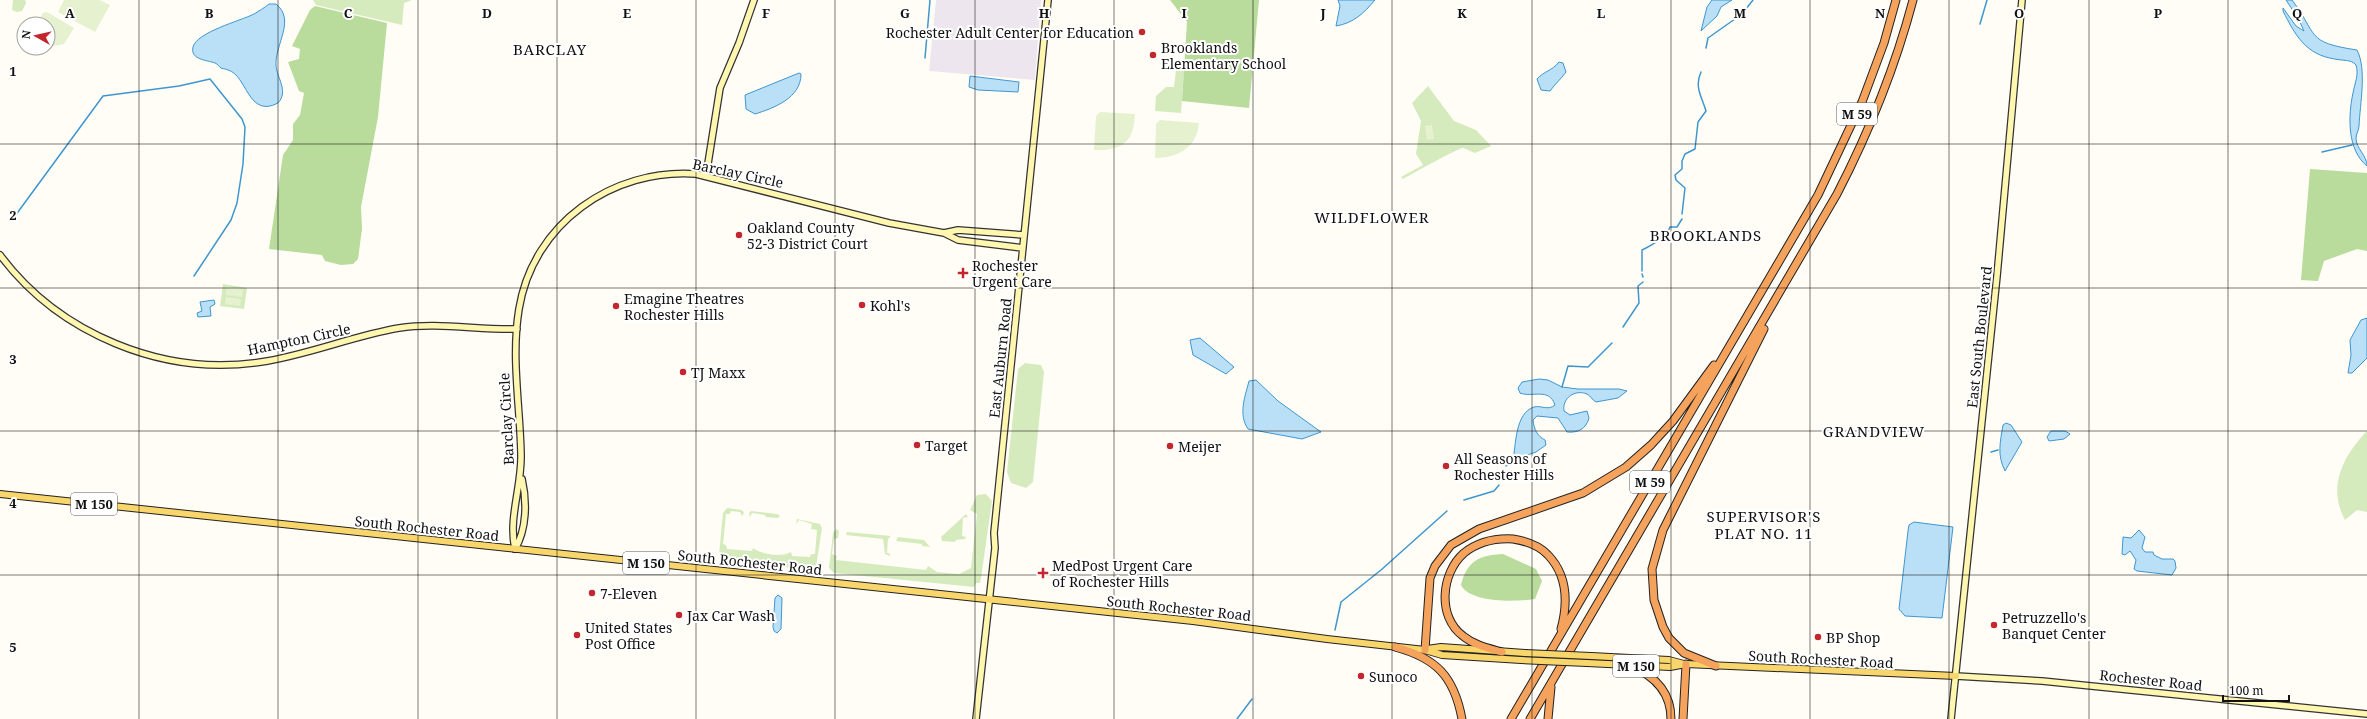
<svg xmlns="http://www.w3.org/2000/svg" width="2367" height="719" font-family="'Noto Serif',serif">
	<rect width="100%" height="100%" fill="#fffdf5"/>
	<!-- industrial -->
	<path fill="#eee6ef" d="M936 0H1041L1035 80 929 71Z"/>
	<!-- green -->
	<path fill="#d5ebbd" d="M13 0H25L26 3 22 11 17 12 12 10Z
		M313 0H412L404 3 402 25 316 5Z
		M1176 70 1184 71 1181 113 1155 111 1156 96 1166 87H1174Z
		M1428 86 1454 121 1476 130 1491 146 1475 153C1472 152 1467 149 1463 148 1458 148 1412 174 1403 179L1401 177 1423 165 1416 154 1421 121 1412 103Z
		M223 284 247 288 244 309 220 306Z
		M1025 363 1041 365 1044 372 1033 482 1026 488 1011 483 1007 472 1018 369Z
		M2367 431V512L2357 510 2345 520C2327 487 2343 456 2367 431Z
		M986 494 992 501 981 578 980 583H976L974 587 834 573 829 568 833 533 836 529 839 531 838 538 834 539 832 554 837 556 836 560 926 570 928 566 937 572 959 574 971 568 977 514 970 510 977 495Z
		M727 508 742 510 744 513 742 516 740 512 731 511 730 514H726L723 544 726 545 727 549 752 551 753 548C760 554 782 558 791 552L792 556 810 557 811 554H815L817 530 811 529 812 524 799 520 796 524 797 519 820 524 822 528 816 567 812 570 721 560 719 555 723 513Z
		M751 511 777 514 780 516 778 518 766 517 765 515 752 513 750 517 749 513Z
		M966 514 968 517 963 518 962 536 966 537 965 539 956 540 955 542 942 541 941 537Z
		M847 532 891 536 888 539 887 553 890 554V556L885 554 883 539 846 535Z
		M898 537 924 540 930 547 922 546V544L896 541Z"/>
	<!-- forest -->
	<path fill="#b9dc9c" d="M1170 0H1259L1249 108 1182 101 1187 22Z
		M315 6 387 23 378 117 361 207 362 229 358 259 353 264 341 265 325 261 322 255 269 249 283 155 293 140V124L300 115 304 93 299 91 288 62 299 59 300 49 292 46 310 10Z
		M2310 169 2367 173V251L2357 249 2324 261 2318 281 2301 280Z
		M1503 554 1536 569 1542 581 1535 599C1516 602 1470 603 1461 585 1467 561 1479 555 1503 554Z"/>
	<!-- pitch -->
	<path fill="#e6f2cf" d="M64 0H100L110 5 95 32 58 12Z
		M47 12 74 28 64 44 48 47V24H37L43 13Z
		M1100 112 1135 114C1134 143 1121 151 1094 150L1096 116Z
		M1160 120 1199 123C1197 148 1177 158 1155 158L1156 124Z
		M1432 125 1434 139 1427 140 1425 126Z
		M227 287 243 289 242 297 226 295Z
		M226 297 241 299 240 306 225 304Z"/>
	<!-- water -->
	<path fill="#b9e0f7" stroke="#3f96cf" d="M1338 0H1375C1364 13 1354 23 1336 26L1340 6Z
		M1712 0H1732L1721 7 1717 16 1701 31 1707 7Z
		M2286 0H2292C2319 36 2305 42 2357 50 2367 69 2360 104 2359 126 2359 130 2356 134 2356 138 2356 149 2367 155 2367 166 2347 150 2348 116 2353 93 2355 82 2359 75 2356 65 2351 59 2343 61 2335 59 2306 55 2295 35 2283 11V8L2296 26 2304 31 2299 20Z
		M269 4H276C296 20 275 44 276 65 277 79 289 91 278 103 248 119 247 75 228 70 226 69 224 69 221 68 219 67 218 64 215 63 207 60 190 60 193 47 197 32 240 21 254 14 259 11 264 8 269 4Z
		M1559 62 1563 63 1566 72C1561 79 1555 84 1550 91L1541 90 1537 79C1544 71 1552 71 1559 62Z
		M799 73 801 74C801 98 774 108 755 114L746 109 745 95Z
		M970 76 1019 82 1018 92 978 90 969 87Z
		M214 300 215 304 210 307 211 316 198 317 197 313 202 311 200 302Z
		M2367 318V358L2352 373H2348L2351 355 2350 340 2361 320Z
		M1200 338 1234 367 1226 374 1193 355 1190 340Z
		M1539 379 1548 380 1562 387 1578 389H1619L1627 391 1618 398 1596 402C1592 400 1591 396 1587 394 1575 389 1562 398 1564 411L1570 415 1587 411 1589 418C1586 429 1578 433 1567 432L1558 418 1537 416 1533 420C1534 429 1537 436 1545 440L1546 445 1536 452 1513 460C1516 445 1515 413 1534 407 1541 405 1548 411 1555 405 1549 387 1532 398 1520 393L1518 388 1522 382Z
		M1256 380 1278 401 1321 432 1302 439 1248 429C1238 414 1245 397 1249 381Z
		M2006 423 2011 425 2022 442 2005 471C1997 455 2000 443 2003 425Z
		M2051 431H2065L2070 434 2064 439 2049 441 2047 437Z
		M1914 522 1953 527 1942 618 1905 616 1899 609 1908 531 1909 525Z
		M2139 530 2145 537 2142 548 2145 552H2153L2154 555 2162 559H2173L2175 561 2176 568 2172 575 2137 571 2134 569 2136 560 2130 551 2125 555 2122 554 2123 537 2131 538Z
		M778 595 782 598 781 629 777 633 774 631 773 627 775 598Z"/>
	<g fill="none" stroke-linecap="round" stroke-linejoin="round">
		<!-- stream -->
		<path stroke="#3f96cf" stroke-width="1.5" d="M1980 24 1987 0
			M1706 48 1708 38 1742 14 1753 0
			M925 58 930 0
			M2322 152 2352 145
			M1682 214 1685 188 1676 180 1675 175 1682 169V161L1685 154 1695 149 1698 122 1706 111C1702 97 1694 87 1701 72
			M15 216 103 96 179 86 210 79 242 119 245 127 243 164 237 203 231 220 194 276
			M1642 271V250C1652 246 1658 240 1666 236L1670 227H1677L1682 219
			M1642 274 1643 277
			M1623 327 1639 303 1638 286 1643 282
			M1562 387 1568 366 1588 367 1612 343
			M1991 452 1998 450
			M1506 466 1513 460
			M1464 500 1494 491 1499 485
			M1335 630 1341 602 1381 570 1447 511
			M1237 719 1252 699"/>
		<!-- secondary casing -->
		<g stroke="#333" stroke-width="8">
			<path id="secondary" d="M706 176 720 88 739 43 754 0
				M944 233 958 230 1024 235
				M0 255C59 334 163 377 261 362 308 355 352 336 399 328 437 322 478 330 517 329
				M515 549C508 518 522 486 521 454 520 405 511 357 519 309 533 223 613 168 696 174L889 223 944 233 958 240 1023 248
				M515 549C527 529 527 501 522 479
				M1956 676 2042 681 2367 714
				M976 719 995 548 994 533 1048 0
				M1951 719 1997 276 2022 0"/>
		</g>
		<!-- primary casing -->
		<g stroke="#222" stroke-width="8">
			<path id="primary" d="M0 494 1193 621 1327 639 1425 650 1442 655 1521 660
				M1427 649 1441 647 1525 653
				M1591 656 1669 660 1684 664
				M1587 663 1670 667 1686 664 1956 676"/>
		</g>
		<!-- highway casing -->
		<g stroke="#222" stroke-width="9">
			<path id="highway" d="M1395 647C1436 658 1454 676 1462 719
				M1425 650 1430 578 1435 566 1451 545 1479 529 1583 493 1626 467 1651 445 1673 421 1714 365
				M1502 652C1488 648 1474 645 1463 636 1437 617 1441 573 1464 553 1478 542 1496 538 1513 539 1526 541 1539 545 1548 555 1568 576 1568 603 1561 629
				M1631 666C1655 676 1671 692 1671 719
				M1716 666 1684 653 1669 638 1663 627 1654 600 1652 569 1663 530 1764 329
				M1511 719 1818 195 1862 102 1884 43 1896 0
				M1530 719 1837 194C1869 132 1895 68 1913 0
				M1548 719 1551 687
				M1683 719 1686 664"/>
		</g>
		<!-- secondary -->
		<use href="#secondary" stroke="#fff6b0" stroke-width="5.5"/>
		<!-- primary -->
		<use href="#primary" stroke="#f9d66b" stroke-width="6"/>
		<!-- highway -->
		<use href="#highway" stroke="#f5a25d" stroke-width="7"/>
		<!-- primary-bridge casing -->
		<g stroke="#222" stroke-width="8" stroke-linecap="butt">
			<path id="primary-bridge" d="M1525 653 1591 656
				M1521 660 1587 663"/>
		</g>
		<!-- primary-bridge -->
		<use href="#primary-bridge" stroke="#f9d66b" stroke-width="6"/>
	</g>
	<!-- grid -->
	<path fill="none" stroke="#111" stroke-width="1" stroke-opacity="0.55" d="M139 0V719M278 0V719M418 0V719M557 0V719M696 0V719M835 0V719M975 0V719M1114 0V719M1253 0V719M1392 0V719M1532 0V719M1671 0V719M1810 0V719M1949 0V719M2089 0V719M2228 0V719M0 144H2367M0 288H2367M0 431H2367M0 575H2367"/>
	<!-- markers -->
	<g fill="#c4262e" stroke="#fff" stroke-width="1.5">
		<circle cx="1142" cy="32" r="4"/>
		<circle cx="1153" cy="55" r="4"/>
		<circle cx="739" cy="235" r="4"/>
		<path d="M961 267h4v4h4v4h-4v4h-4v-4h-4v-4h4z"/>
		<circle cx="862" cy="305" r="4"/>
		<circle cx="616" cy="306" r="4"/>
		<circle cx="683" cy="372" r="4"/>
		<circle cx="917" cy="445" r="4"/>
		<circle cx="1170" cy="446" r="4"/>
		<circle cx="1446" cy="466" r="4"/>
		<path d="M1041 567h4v4h4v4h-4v4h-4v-4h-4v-4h4z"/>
		<circle cx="592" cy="593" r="4"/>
		<circle cx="679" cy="615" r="4"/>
		<circle cx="1994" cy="625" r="4"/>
		<circle cx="577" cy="635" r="4"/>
		<circle cx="1818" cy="637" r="4"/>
		<circle cx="1361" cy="676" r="4"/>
	</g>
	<g text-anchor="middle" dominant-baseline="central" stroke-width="4" stroke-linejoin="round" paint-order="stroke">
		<!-- shield labels -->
		<g fill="#fff" stroke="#585858" stroke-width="1">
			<rect x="1837" y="103" width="40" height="22" rx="3"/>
			<rect x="1630" y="471" width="40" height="22" rx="3"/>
			<rect x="71" y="493" width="46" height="22" rx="3"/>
			<rect x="623" y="552" width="46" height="22" rx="3"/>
			<rect x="1613" y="655" width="46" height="22" rx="3"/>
		</g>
		<g font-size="13" font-weight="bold" fill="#111">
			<text x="1857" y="114">M 59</text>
			<text x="1650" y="482">M 59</text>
			<text x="94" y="504">M 150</text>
			<text x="646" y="563">M 150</text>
			<text x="1636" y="666">M 150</text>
		</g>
		<!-- poi labels -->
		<g font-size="14" fill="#111" stroke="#fff" text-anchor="start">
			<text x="1134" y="32" text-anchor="end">Rochester Adult Center for Education</text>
			<text x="1161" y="47">Brooklands<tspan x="1161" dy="16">Elementary School</tspan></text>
			<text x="747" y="227">Oakland County<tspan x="747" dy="16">52-3 District Court</tspan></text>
			<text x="972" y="265">Rochester<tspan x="972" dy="16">Urgent Care</tspan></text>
			<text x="624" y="298">Emagine Theatres<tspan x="624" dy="16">Rochester Hills</tspan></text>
			<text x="870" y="305">Kohl's</text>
			<text x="691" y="372">TJ Maxx</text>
			<text x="925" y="445">Target</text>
			<text x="1178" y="446">Meijer</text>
			<text x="1454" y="458">All Seasons of<tspan x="1454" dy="16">Rochester Hills</tspan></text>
			<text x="1052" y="565">MedPost Urgent Care<tspan x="1052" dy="16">of Rochester Hills</tspan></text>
			<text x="600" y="593">7-Eleven</text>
			<text x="687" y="615">Jax Car Wash</text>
			<text x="2002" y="617">Petruzzello's<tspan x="2002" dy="16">Banquet Center</tspan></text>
			<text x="585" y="627">United States<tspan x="585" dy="16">Post Office</tspan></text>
			<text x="1826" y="637">BP Shop</text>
			<text x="1369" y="676">Sunoco</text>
		</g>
		<!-- street labels -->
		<g font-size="14" fill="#111" stroke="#fff">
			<text transform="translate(738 173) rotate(12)">Barclay Circle</text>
			<text transform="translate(1979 337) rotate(-84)">East South Boulevard</text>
			<text transform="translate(299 339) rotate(-12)">Hampton Circle</text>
			<text transform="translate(1000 358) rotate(-84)">East Auburn Road</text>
			<text transform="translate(506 419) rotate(-93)">Barclay Circle</text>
			<text transform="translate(427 528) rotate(6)">South Rochester Road</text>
			<text transform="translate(750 562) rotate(6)">South Rochester Road</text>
			<text transform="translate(1179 608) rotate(6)">South Rochester Road</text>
			<text transform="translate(1821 659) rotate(3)">South Rochester Road</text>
			<text transform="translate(2151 680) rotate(6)">Rochester Road</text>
		</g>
		<!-- neighbourhood labels -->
		<g font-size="15" letter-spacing="1" fill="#111" stroke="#fff">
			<text x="550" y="49">BARCLAY</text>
			<text x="1372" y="217">WILDFLOWER</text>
			<text x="1706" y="235">BROOKLANDS</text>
			<text x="1874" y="431">GRANDVIEW</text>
			<text x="1764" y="516">SUPERVISOR'S<tspan x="1764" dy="17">PLAT NO. 11</tspan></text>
		</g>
	</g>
	<g font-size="13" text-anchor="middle" font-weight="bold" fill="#111" stroke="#fff" stroke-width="4" stroke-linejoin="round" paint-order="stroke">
		<text x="70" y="18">A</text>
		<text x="209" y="18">B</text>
		<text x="348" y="18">C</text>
		<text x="487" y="18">D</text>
		<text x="627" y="18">E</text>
		<text x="766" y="18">F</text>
		<text x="905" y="18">G</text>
		<text x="1044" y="18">H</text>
		<text x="1184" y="18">I</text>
		<text x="1323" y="18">J</text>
		<text x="1462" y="18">K</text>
		<text x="1601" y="18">L</text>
		<text x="1740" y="18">M</text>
		<text x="1880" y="18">N</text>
		<text x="2019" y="18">O</text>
		<text x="2158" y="18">P</text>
		<text x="2297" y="18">Q</text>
		<text x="13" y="76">1</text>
		<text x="13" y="220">2</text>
		<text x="13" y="364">3</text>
		<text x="13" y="508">4</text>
		<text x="13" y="652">5</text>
	</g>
	<!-- north arrow -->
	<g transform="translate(36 36) rotate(278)"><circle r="19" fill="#ffffff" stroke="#a0a0a0"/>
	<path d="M0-3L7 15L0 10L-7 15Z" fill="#c4262e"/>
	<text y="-6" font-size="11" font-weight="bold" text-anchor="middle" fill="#111111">N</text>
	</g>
	<!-- scale -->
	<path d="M2223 695v6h66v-6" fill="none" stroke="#111111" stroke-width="2"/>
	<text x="2229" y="695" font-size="12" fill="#111111" stroke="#ffffff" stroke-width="3" paint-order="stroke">100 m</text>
</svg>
